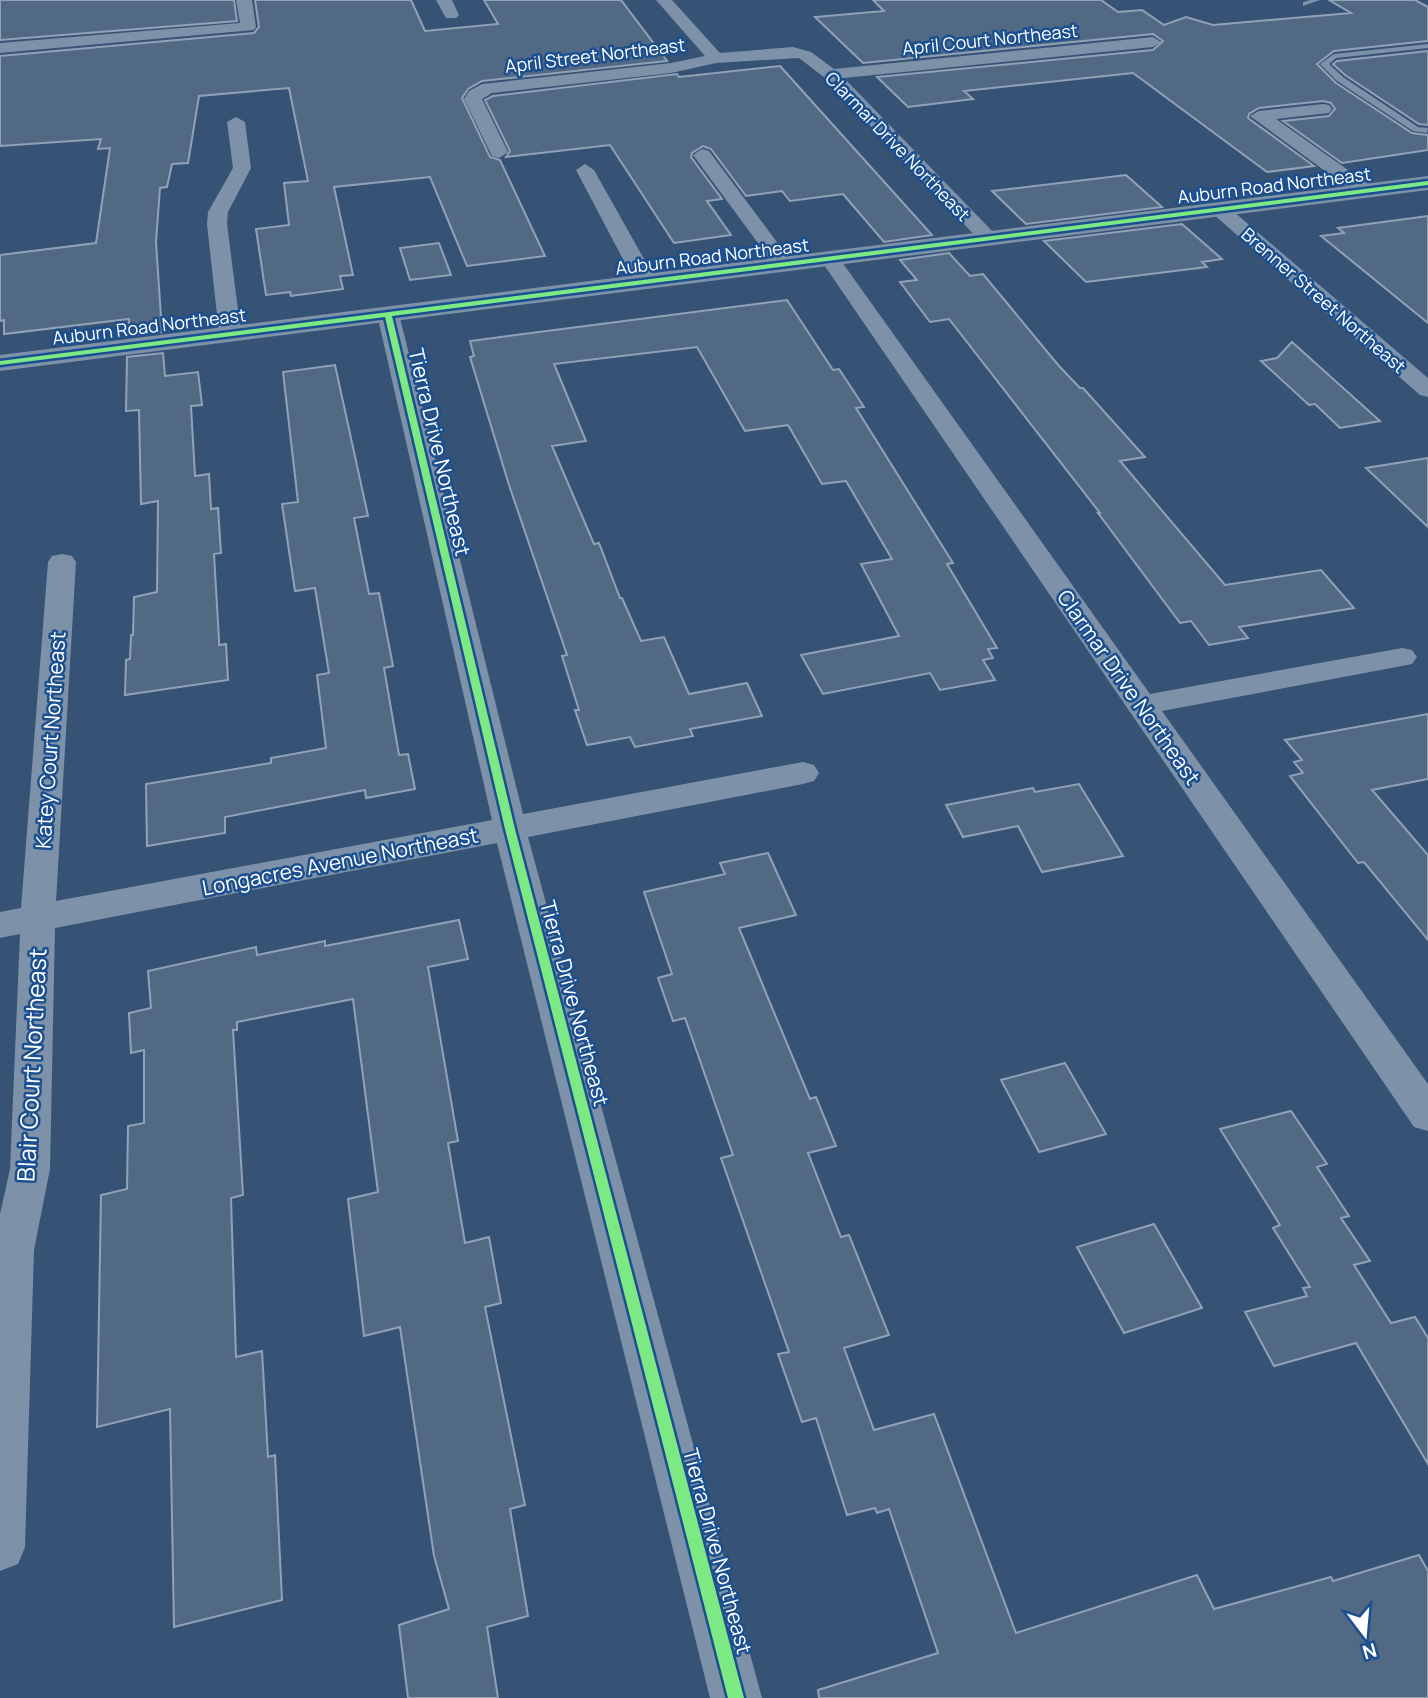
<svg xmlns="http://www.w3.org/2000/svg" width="1428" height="1698" font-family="Manrope,sans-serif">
	<rect width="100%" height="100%" fill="#365274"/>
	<!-- building -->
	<path fill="#526984" stroke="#92a2b6" stroke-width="2" d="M0 0H234L237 21 0 40Z
		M255 0H411L425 31 498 24 484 0H621L667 61 482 81 468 89 462 98 490 157 500 160 545 256 467 266 430 177 334 187 353 275 340 276 343 289 291 296 290 292 266 295 256 229 289 225 284 183 308 181 289 88 199 96 188 163 172 164 167 187 160 188 156 242 162 332 128 336 129 319 4 334V320L0 321V255L96 243 110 148 98 149 101 139 0 146V56L254 33 259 27Z
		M873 0H1101L1118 12 1142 10 1164 25 1186 17 1213 25 1351 13 1329 0H1415L1428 7V41L1334 51 1317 64 1336 83 1412 133 1428 135V150L1342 163 1283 121 1329 116 1335 109 1331 103 1323 101 1259 108 1249 114 1248 118 1314 166 1267 172 1133 73 964 91 973 99 908 107 877 77 1153 50 1163 41 1153 34 863 63 815 17 884 11Z
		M1428 51V125L1419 124 1345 75 1333 64 1337 61Z
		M780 66 932 235 884 242 843 194 790 201 782 191 746 196 711 149 703 146 692 153 691 157 722 199 707 201 731 235 674 243 610 145 506 157 510 151 485 100 493 96 677 74 679 77Z
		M1126 175 1162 207 1026 224 992 191Z
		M1428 216V323L1321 236 1344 233 1338 228Z
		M1182 224 1222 259 1202 262 1207 267 1086 282 1044 241Z
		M439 243 451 275 410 280 400 248Z
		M949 253 970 276 983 274 1059 366 1080 388H1083L1145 457 1120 461 1225 585 1321 570 1354 608 1239 627 1248 638 1209 645 1191 621 1180 623 1098 513H1100L949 319 930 322 900 282 917 280 900 260Z
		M787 300 833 370 839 369 864 407 856 408 953 563 947 564 997 648 988 649 993 658 983 660 995 680 940 690 930 673 823 694 801 655 899 636 861 564 892 559 846 481 822 484 788 425 745 431 697 347 554 364 586 441 552 446 594 544 599 543 620 598H622L641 641 664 637 689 694 747 683 762 716 690 729 693 736 635 747 630 737 587 745 575 710H579L562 656 567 655 509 485 470 357 474 356 470 341Z
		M1292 342 1380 421 1340 428 1315 404 1309 405 1261 361 1277 358Z
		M163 353 165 376 198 372 202 405 191 406 195 476 209 474 211 509 218 508 221 553 214 554 219 640V645L226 644 228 680 125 695 126 660 130 659 131 635H133L134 597 157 592 158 501 141 504 139 410 126 411 127 357Z
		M335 365 368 516 354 518 369 594 379 593 393 666 384 668 399 755 408 754 415 789 366 798 365 790 225 817V833L147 846 146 784 271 763V758L326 748 317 675 329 673 315 588 295 591 282 504 298 502 283 372Z
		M1428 458V527L1366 468Z
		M1428 714V779L1372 790 1428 855V940L1364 862 1358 863 1290 776 1303 773 1294 762 1302 760 1285 740Z
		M1079 784 1123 856 1042 872 1018 826 963 837 946 805 1033 788 1035 792Z
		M768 853 796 915 739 928 810 1099 816 1097 836 1146 808 1153 841 1237 849 1235 889 1335 844 1348 874 1430 934 1414 1016 1633 1197 1575 1214 1609 1331 1577 1333 1581 1419 1555 1428 1571V1698H819L818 1690 938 1653 889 1509 877 1513 875 1508 847 1515 816 1418 802 1422 778 1354 789 1352 721 1158 733 1155 685 1018 673 1021 658 978 672 974 644 892 725 874 720 863Z
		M459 920 468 959 428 967 458 1141 448 1143 465 1243 489 1237 501 1303 485 1307 525 1505 510 1509 528 1616 487 1627 498 1698H408L399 1625 449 1609 434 1556 400 1327 364 1336 348 1199 378 1192 353 999 237 1022V1030H233L243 1195 231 1198 236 1357 262 1351 268 1457 275 1455 282 1600 174 1627 170 1409 97 1427 101 1195 127 1189 128 1126 144 1123V1050L131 1053 129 1013 151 1008 148 971 256 947 257 955 325 941V946Z
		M1065 1063 1106 1134 1039 1152 1001 1080Z
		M1291 1111 1327 1164 1317 1167 1349 1216 1341 1218 1370 1261 1354 1265 1391 1323 1415 1317 1428 1338V1464L1356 1343 1274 1366 1245 1312 1307 1296 1303 1288 1310 1287 1273 1228 1280 1225 1220 1129Z
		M1154 1224 1202 1308 1124 1333 1077 1247Z"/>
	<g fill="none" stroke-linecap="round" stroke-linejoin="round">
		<!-- service -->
		<path fill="#7d92a8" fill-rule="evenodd" d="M1310 0H1320L1303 6V2Z
			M1428 44V48L1336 58 1329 64 1343 77 1418 127 1428 128 1427 133 1413 131 1337 81 1320 64 1334 54Z"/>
		<!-- minor -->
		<path fill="#7d92a8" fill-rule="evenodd" d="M236 0H252L256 27 254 30 0 53V43L240 23Z
			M436 0H452L459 15 456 18H446Z
			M656 0H672L720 53 793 47 811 52 834 69 1153 37 1161 42 1153 47 844 78 996 235 999 239 996 243H982L825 78 799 58 716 63 671 73 492 93 482 99 508 152 499 158 492 156 464 99 469 91 482 84 671 63 705 56Z
			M1323 104 1329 105 1332 109 1329 113 1276 119 1372 187 1375 191 1372 195H1358L1250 116 1259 111Z
			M236 117 245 122 251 168 228 212 227 224 241 333 238 338H222L219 333 207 224 208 212 233 168 227 122Z
			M702 149 709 151 791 261 794 265 791 269H777L693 155Z
			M585 164 594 170 657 282 653 286H639L635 282 576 170Z
			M1220 204 1227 206 1428 378V397L1420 395 1213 214 1210 210Z
			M830 253 837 255 1150 694 1402 648 1412 650 1417 657 1412 664 1402 666 1162 711 1428 1084V1131L1414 1127 820 259 823 255Z
			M388 307 396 309 399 314 523 814 803 762 814 765 819 773 814 781 803 784 528 837 762 1698H710L497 843 55 928 50 1169 34 1250 25 1547 18 1564 0 1571V1214L10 1169 20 934 0 938V912L21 908 48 562 52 556 62 554 72 556 76 562 56 901 492 820 377 314 380 309Z"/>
		<!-- tertiary -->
		<path fill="#7d92a8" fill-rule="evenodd" d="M1428 176V190L0 371V355Z"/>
		<!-- cycleway casing -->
		<g stroke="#1b4f8f" stroke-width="5">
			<path id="cycleway" d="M1428 181V185L392 316 515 829 744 1698H728L505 829 385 317 0 365V361Z"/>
		</g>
		<!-- cycleway -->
		<use href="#cycleway" fill="#7ce984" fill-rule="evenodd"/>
	</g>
	<g text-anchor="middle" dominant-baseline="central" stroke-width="5" stroke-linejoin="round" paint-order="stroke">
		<!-- far-street labels -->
		<g font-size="18" fill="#fff" stroke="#1b4f8f">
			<text transform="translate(990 39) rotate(-6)">April Court Northeast</text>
			<text transform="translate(595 55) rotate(-7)">April Street Northeast</text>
			<text transform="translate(898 146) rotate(46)">Clarmar Drive Northeast</text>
			<text transform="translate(1274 185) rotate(-7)">Auburn Road Northeast</text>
			<text transform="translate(712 256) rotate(-7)">Auburn Road Northeast</text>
			<text transform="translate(1324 300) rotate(41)">Brenner Street Northeast</text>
			<text transform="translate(149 326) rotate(-7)">Auburn Road Northeast</text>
		</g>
		<!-- street labels -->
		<g font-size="21" fill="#fff" stroke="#1b4f8f">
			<text transform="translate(440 452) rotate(77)">Tierra Drive Northeast</text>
			<text transform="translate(1129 687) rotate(55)">Clarmar Drive Northeast</text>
			<text transform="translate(50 740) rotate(-86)">Katey Court Northeast</text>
			<text transform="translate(340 861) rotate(-11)">Longacres Avenue Northeast</text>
			<text transform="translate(575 1003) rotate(75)">Tierra Drive Northeast</text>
			<text transform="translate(718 1551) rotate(75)">Tierra Drive Northeast</text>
		</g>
		<!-- near-street labels -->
		<g font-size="24" fill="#fff" stroke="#1b4f8f">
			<text transform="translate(31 1065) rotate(-87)">Blair Court Northeast</text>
		</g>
	</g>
	<!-- north arrow -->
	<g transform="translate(1365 1635) rotate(164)" stroke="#1b4f8f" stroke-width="5" paint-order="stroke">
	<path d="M0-5L12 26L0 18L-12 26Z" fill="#ffffff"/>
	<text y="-10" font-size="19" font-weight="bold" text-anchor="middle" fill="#ffffff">N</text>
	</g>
</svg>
